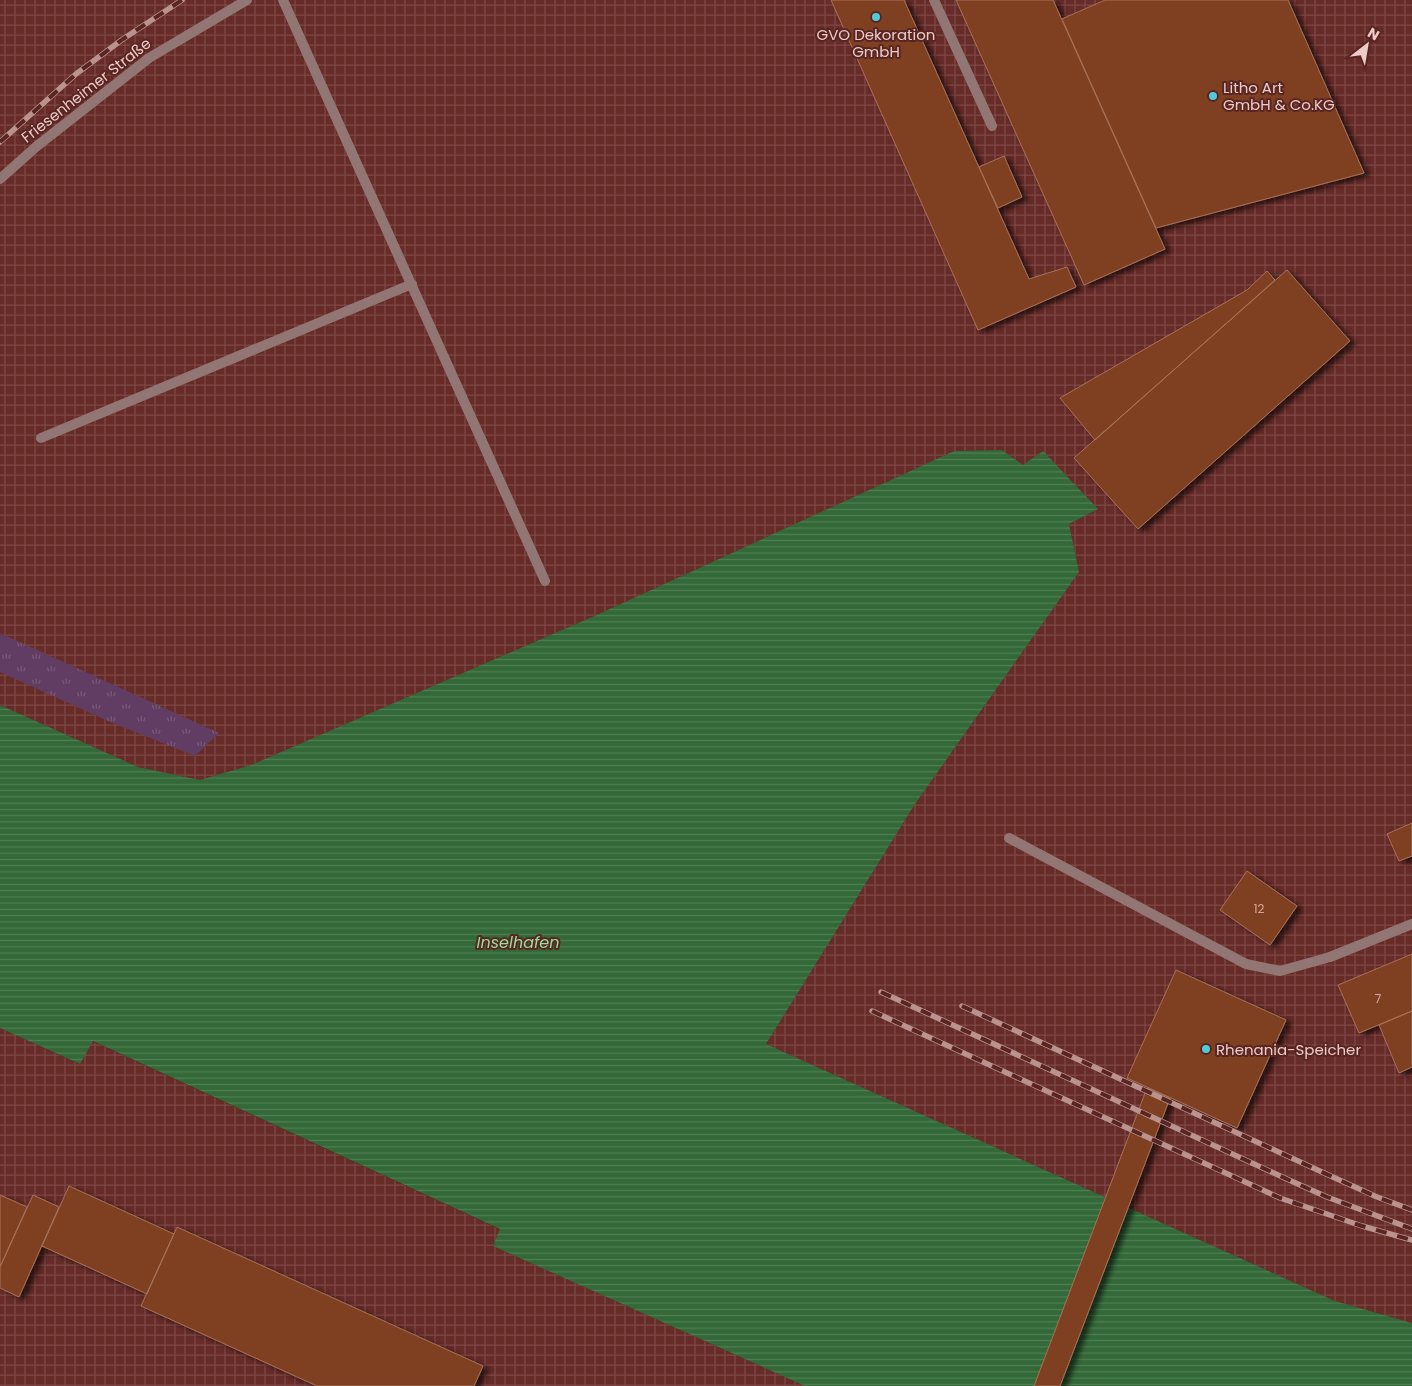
<svg xmlns="http://www.w3.org/2000/svg" width="1412" height="1386" font-family="Poppins,sans-serif">
	<defs>
		<pattern id="industrial-grid" width="8" height="8" patternUnits="userSpaceOnUse" patternTransform="scale(1.25)"><rect width="8" height="8" fill="#672b28"/><path d="M0 4h8M4 0v8" fill="none" stroke="#7d4846"/></pattern>
		<pattern id="grass-tufts" width="24" height="20" patternUnits="userSpaceOnUse" patternTransform="scale(1.25)"><rect width="24" height="20" fill="#623d63"/><path d="M3 7l-1-3M5 7V3M7 7l1-3M15 17l-1-3M17 17v-4M19 17l1-3" fill="none" stroke="#795878"/></pattern>
		<pattern id="water-rules" width="6" height="5" patternUnits="userSpaceOnUse" patternTransform="scale(1.25)"><rect width="6" height="5" fill="#336938"/><path d="M0 2.5h6" fill="none" stroke="#517d53"/></pattern>
		<filter id="shadow"><feDropShadow dx="5.5" dy="3" stdDeviation="2.5" flood-color="#0009"/></filter>
	</defs>
	<rect width="100%" height="100%" fill="#592522"/>
	<!-- industrial -->
	<path fill="url(#industrial-grid)" d="M0 0H1412V1323L1335 1301 766 1044 915 804 1079 572 1069 524 1098 509 1023 465 1002 450 954 451 601 613 251 765 200 780 138 767 0 705Z
		M0 1028 79 1064 92 1041 501 1230 493 1246 805 1386H0Z"/>
	<!-- grass -->
	<path fill="url(#grass-tufts)" d="M0 633 219 733 195 756 108 721 0 672Z"/>
	<!-- water -->
	<path fill="url(#water-rules)" d="M1002 450 1023 465 1043 451 1098 509 1069 524 1079 572 915 804 766 1044 1335 1301 1412 1323V1386H805L493 1246 500 1229 93 1041 80 1064 0 1028V705L138 767 200 780 251 765 601 613 954 451Z"/>
	<!-- building -->
	<path fill="#7f4122" stroke="#a77158" filter="url(#shadow)" d="M831 0H904L1029 279 1067 267 1076 287 978 330Z
		M956 0H1053L1165 249 1084 285Z
		M1105 0H1288L1364 173 1156 228 1062 19Z
		M1004 156 1022 197 998 208 979 167Z
		M1287 270 1350 341 1138 529 1074 458Z
		M1267 271 1275 280 1095 440 1060 398 1247 290Z
		M1412 823V856L1399 861 1387 834Z
		M1247 871 1297 906 1270 945 1220 910Z
		M1412 954V1011L1359 1033 1338 985Z
		M1176 970 1286 1020 1237 1128 1127 1078Z
		M1412 1011V1067L1399 1073 1379 1025Z
		M1147 1088 1170 1098 1060 1386H1034Z
		M69 1186 174 1234 147 1294 42 1246Z
		M0 1195 27 1207 0 1267Z
		M33 1195 59 1207 19 1297 0 1288V1267Z
		M177 1227 483 1366 474 1386H317L141 1306Z"/>
	<g fill="none" stroke-linecap="round" stroke-linejoin="round">
		<!-- service -->
		<path stroke="#917673" stroke-width="10" d="M283 0 545 581
			M934 0 992 126
			M41 438 412 284
			M1009 838 1246 964 1280 971 1330 957"/>
		<!-- minor -->
		<path stroke="#917673" stroke-width="10" d="M1330 957 1412 924"/>
		<!-- tertiary -->
		<path stroke="#917673" stroke-width="10" d="M0 179 37 146 149 58 247 0"/>
		<!-- rail casing -->
		<g stroke="#ba928e" stroke-width="5.5">
			<path id="rail" d="M0 142 76 74 123 39 182 0
				M881 992 1289 1180 1327 1197 1412 1229
				M962 1006 1335 1178 1377 1197 1412 1210
				M872 1011 1280 1198 1362 1226 1412 1240"/>
		</g>
		<!-- rail -->
		<use href="#rail" stroke="#592522" stroke-width="4" stroke-dasharray="11" stroke-linecap="butt"/>
	</g>
	<!-- markers -->
	<g fill="#52cbd9" stroke="#592522" stroke-width="2">
		<circle cx="876" cy="17" r="5"/>
		<circle cx="1213" cy="96" r="5"/>
		<circle cx="1206" cy="1049" r="5"/>
	</g>
	<g text-anchor="middle" dominant-baseline="central" stroke-width="4" stroke-linejoin="round" paint-order="stroke">
		<!-- number labels -->
		<g font-size="12" fill="#d2a89e">
			<text x="1259" y="908">12</text>
			<text x="1378" y="998">7</text>
		</g>
		<!-- poi labels -->
		<g font-size="15" fill="#edcbc7" stroke="#592522" text-anchor="start">
			<text x="876" y="34" text-anchor="middle">GVO Dekoration<tspan x="876" dy="17">GmbH</tspan></text>
			<text x="1223" y="87">Litho Art<tspan x="1223" dy="17">GmbH &amp; Co.KG</tspan></text>
			<text x="1216" y="1049">Rhenania-Speicher</text>
		</g>
		<!-- street labels -->
		<g font-size="15" fill="#edcbc7" stroke="#592522">
			<text transform="translate(86 90) rotate(-38)">Friesenheimer Straße</text>
		</g>
		<!-- water labels -->
		<g font-size="16" font-style="italic" fill="#94e199" stroke="#592522">
			<text x="518" y="942">Inselhafen</text>
		</g>
	</g>
	<!-- north arrow -->
	<g transform="translate(1367 45) rotate(31)" stroke="#592522" stroke-width="4" paint-order="stroke">
	<path d="M0-4L9 19L0 12L-9 19Z" fill="#edcbc7"/>
	<text y="-8" font-size="14" font-weight="bold" text-anchor="middle" fill="#edcbc7">N</text>
	</g>
</svg>
